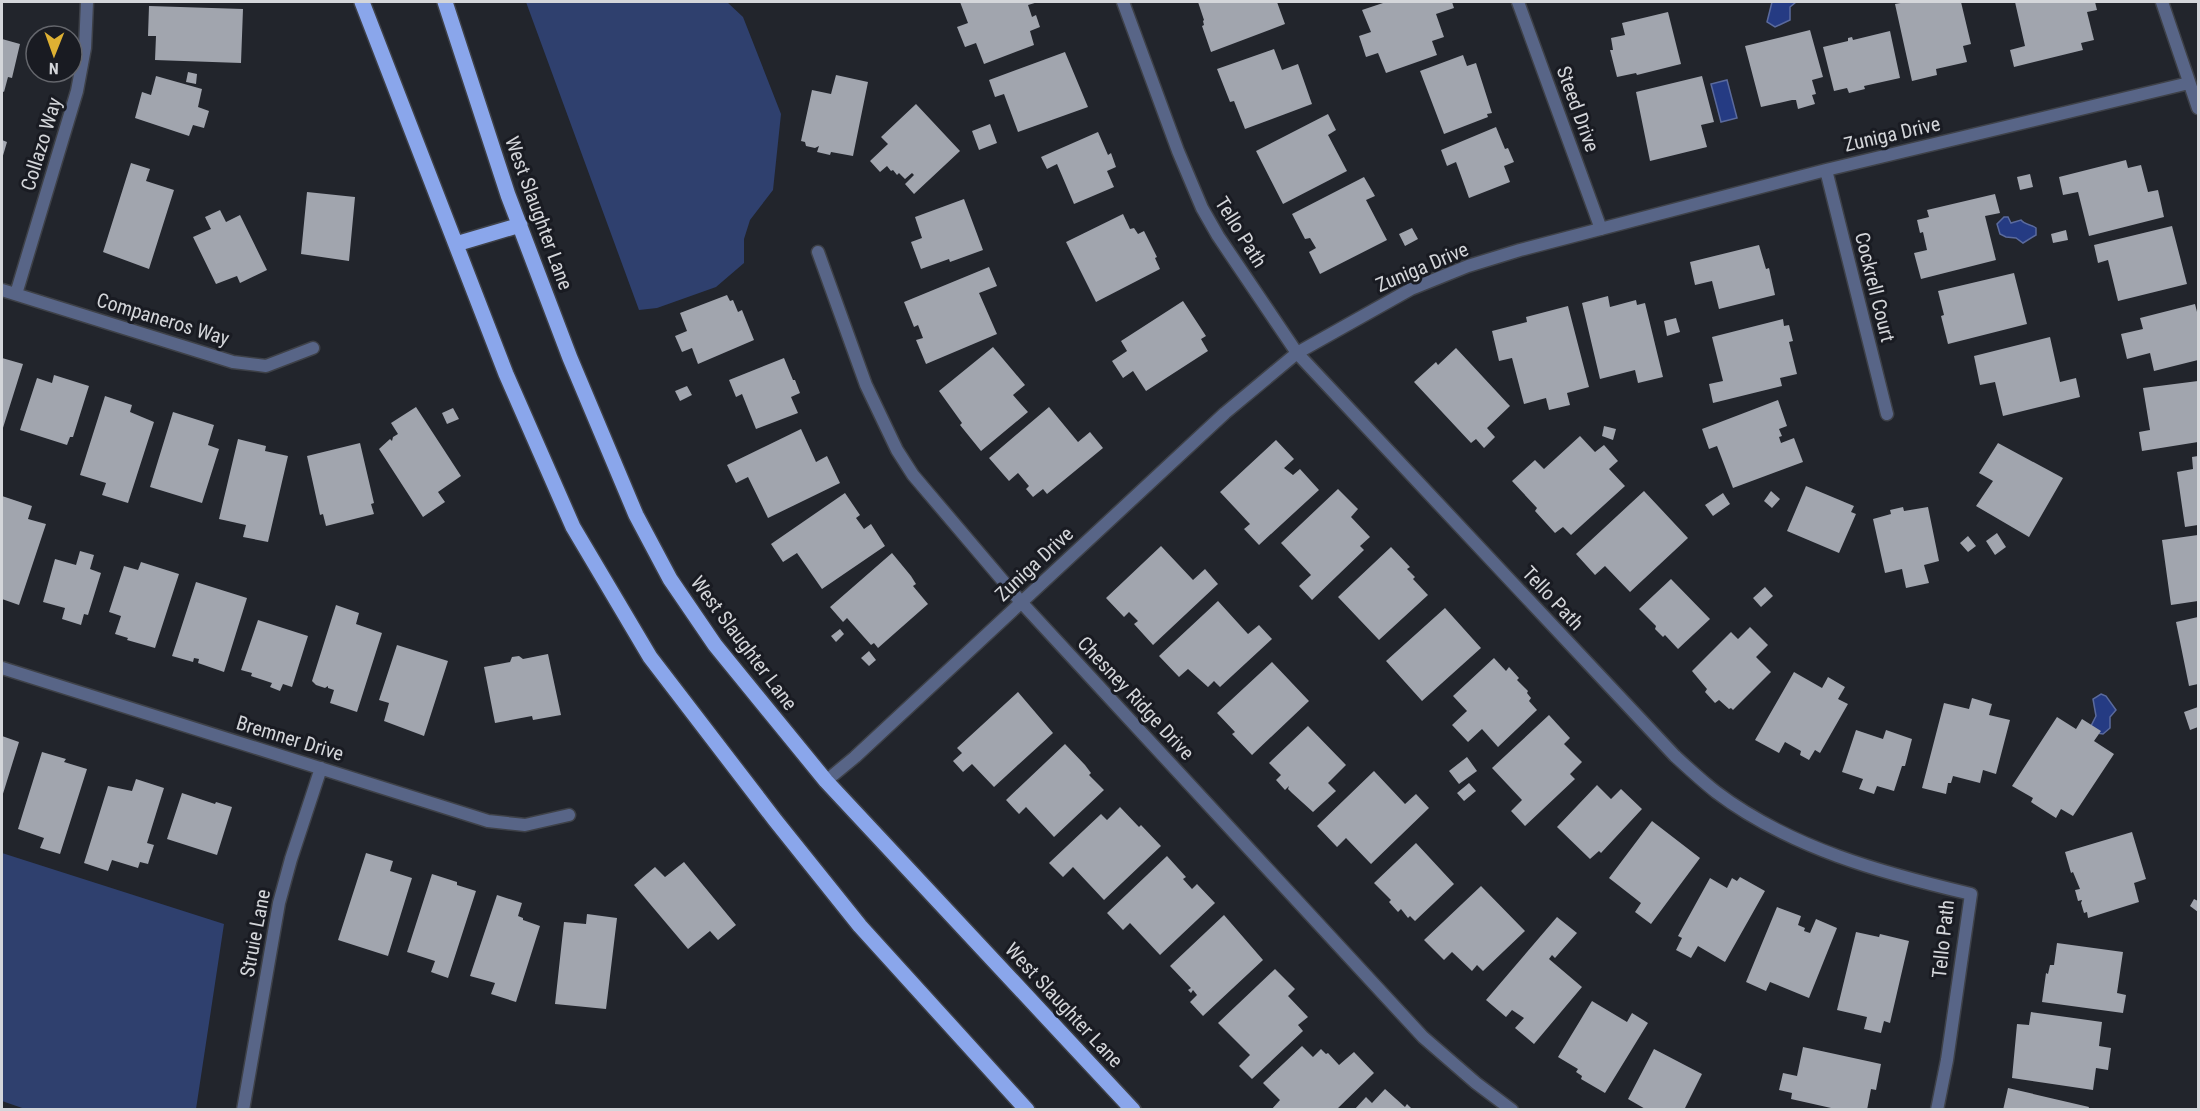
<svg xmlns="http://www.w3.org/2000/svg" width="2200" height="1111" font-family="'Roboto Condensed',sans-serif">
	<rect width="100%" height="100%" fill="#22252c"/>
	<!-- green -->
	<path fill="#2f406e" d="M526 2H727L743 17 781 114 773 190 750 220 744 239V263L716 287 657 308 639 310Z
		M2 853 224 924 196 1109 28 1110 2 1101Z"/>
	<!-- water -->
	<path fill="#253b83" stroke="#5a6a9d" stroke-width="1.5" d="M1772 2H1796L1790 7V20L1775 27 1767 22Z
		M1727 80 1737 118 1721 122 1711 84Z
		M2004 217H2008L2011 223 2021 220C2025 225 2031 224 2036 228V235L2023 243 2016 238 2006 237 2000 234 1997 224Z
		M2101 694 2106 696 2116 710 2110 717V728L2103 734 2097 733 2091 726 2096 716 2093 699Z"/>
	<!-- building -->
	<path fill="#a1a5ae" d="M960 2H1038L1028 5 1032 17 1036 15 1040 27 1030 31 1034 45 984 64 976 43 965 47 957 27 968 23Z
		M1198 2H1277L1285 24 1211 52 1202 26 1204 25 1203 21 1204 20Z
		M1386 2H1452L1454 8 1436 14 1444 37 1432 41 1437 55 1386 73 1378 53 1366 57 1359 36 1371 32 1362 10Z
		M1906 2H1961L1971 44 1963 46 1967 62 1936 69 1937 75 1912 81 1895 4Z
		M2015 2H2095L2097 10 2087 12 2094 40 2081 43 2083 50 2014 67 2010 50 2025 46Z
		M149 6 243 9 241 63 155 60 156 36H148Z
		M1668 12 1681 64 1637 75 1636 73 1617 77 1610 50H1613L1611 38 1625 35 1622 23Z
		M1810 30 1823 77 1812 80 1816 94 1812 95 1815 104 1798 109 1796 100H1792L1761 107 1745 46Z
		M1890 31 1900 78 1864 86 1865 89 1849 93 1847 88 1834 91 1823 47 1848 41V38L1852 37 1853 40Z
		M2 39 20 44 12 78 8 77 4 92 2 91Z
		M1274 49 1282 70 1298 64 1312 104 1245 129 1234 101 1230 102 1217 69Z
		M1065 52 1088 107 1018 132 1004 94 995 97 989 80Z
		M1463 55 1467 66 1476 63 1492 113 1487 114 1488 117 1444 134 1420 71Z
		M188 72 197 74 196 84 186 82Z
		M836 75 868 82 853 156 831 152 830 155 817 152 819 146 815 148 806 146 805 142 801 141 812 90 831 94Z
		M156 76 202 89 198 107 209 111 204 128 193 125 189 136 135 118 142 92 151 95Z
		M1702 76 1714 122 1701 125 1707 147 1650 161 1636 92Z
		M916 104 960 151 914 194 905 184 914 175 912 173 905 179 899 173 897 175 893 170 891 171 887 166 880 172 870 161 888 144 881 137Z
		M1328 114 1336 130 1328 135 1347 171 1283 204 1256 151Z
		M990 124 997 143 979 150 972 131Z
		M1496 127 1505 149 1508 148 1514 162 1504 166 1510 182 1469 198 1456 162 1447 166 1441 150Z
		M1098 132 1108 155 1111 153 1116 167 1107 171 1114 187 1074 204 1057 164 1047 169 1041 157Z
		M2 140 7 142 2 159Z
		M2126 160 2128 168 2141 165 2148 192 2158 190 2164 217 2089 236 2078 192 2063 195 2059 177Z
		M131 163 150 169 146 181 174 190 149 269 103 252Z
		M2030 174 2033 187 2020 190 2017 177Z
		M1364 177 1375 196 1366 200 1387 240 1320 274 1309 252 1316 248 1310 238 1305 239 1292 214Z
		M307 192 355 197 349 261 301 254Z
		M1995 194 2000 213 1985 216 1996 260 1921 279 1914 253 1927 250 1923 232 1920 233 1917 220 1929 217 1927 210Z
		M964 199 983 250 950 262 949 259 921 269 911 242 922 238 915 217Z
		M220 210 226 222 240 215 267 270 240 283 237 276 216 284 193 237 211 229 205 217Z
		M1123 214 1130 229 1134 228 1138 234 1144 231 1157 257 1155 258 1160 269 1096 302 1066 242Z
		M2172 226 2187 284 2118 301 2108 260 2098 263 2094 245Z
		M1412 228 1418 239 1405 246 1399 234Z
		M2066 230 2068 240 2053 243 2051 234Z
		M1759 245 1766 269 1769 268 1775 295 1719 309 1712 281 1695 285 1690 262Z
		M989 267 997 286 979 293 997 334 926 364 916 340 923 338 918 325 914 327 904 302Z
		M2014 273 2027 324 1948 344 1941 316 1944 315 1938 291Z
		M727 295 730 301 733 300 738 312 742 310 754 340 698 364 692 348 682 352 675 336 687 331 680 313Z
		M1608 296 1610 307 1636 300 1637 305 1645 303 1663 377 1638 383 1635 370 1600 379 1582 303Z
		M1183 301 1206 336 1201 339 1208 351 1146 391 1133 371 1123 378 1112 361 1127 351 1121 341Z
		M2195 304 2198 316V360L2154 371 2150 353 2127 359 2121 334 2143 329 2140 318Z
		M1568 306 1589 387 1567 393 1570 405 1549 410 1546 398 1524 404 1512 358 1499 361 1492 331 1527 322 1526 317Z
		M1676 318 1680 332 1667 336 1664 321Z
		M1783 319 1784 326 1789 325 1793 341 1789 342 1797 374 1780 378 1782 386 1713 403 1709 384 1723 381 1712 337Z
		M2050 337 2060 382 2076 378 2080 397 2003 416 1995 382 1980 385 1974 356Z
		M993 347 1025 385 1013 395 1028 412 981 451 960 425 962 423 939 391Z
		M1456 348 1510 406 1487 428 1495 437 1484 448 1476 439 1471 443 1414 382 1436 362 1438 365Z
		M2 358 23 364 2 431Z
		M784 358 793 380H795L800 393 791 397 798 413 756 429 742 394 736 397 729 380Z
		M54 375 89 386 73 437H70L67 445 20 430 37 378 52 383Z
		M2198 381V442L2142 451 2139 432 2150 430 2143 388Z
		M687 386 692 395 680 401 675 391Z
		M105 396 132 405 130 412 154 422 128 503 102 495 106 483 80 475Z
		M1778 400 1787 426 1779 429 1782 436 1779 437 1781 443 1794 438 1803 462 1733 488 1717 446 1709 449 1702 429Z
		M416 407 461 476 438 492 445 502 423 517 379 449 390 439 392 441 393 437 398 434 391 423Z
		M1049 407 1078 442 1090 432 1103 448 1047 494 1043 489 1033 497 1026 489 1029 486 1018 473 1009 481 989 458Z
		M453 408 459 419 447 424 442 413Z
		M173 412 214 425 208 445 219 449 202 503 150 487Z
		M1604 426 1616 429 1613 440 1602 436Z
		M801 429 816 462 827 456 840 483 768 518 748 477 736 483 727 465Z
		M1580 436 1595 452 1604 445 1618 461 1609 469 1625 486 1571 535 1563 527 1555 533 1535 511 1537 508 1512 481 1535 460 1544 469Z
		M238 439 266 446 265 451 288 456 268 542 243 537 246 525 219 519Z
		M1276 440 1294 459 1284 468 1293 475 1300 469 1319 490 1259 545 1244 529 1250 524 1220 492Z
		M360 443 374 503 371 504 374 514 326 526 323 514 320 515 307 456Z
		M1998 443 2063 478 2029 537 1976 506 1993 481 1979 473Z
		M2198 456V525L2185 527 2177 472 2193 469 2192 457Z
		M1806 486 1854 506 1851 512 1856 514 1839 553 1787 531Z
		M1338 489 1358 509 1351 517 1370 537 1360 546 1364 550 1312 600 1299 586 1311 575 1281 543Z
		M1644 491 1688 538 1630 592 1605 566 1595 575 1576 554Z
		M1771 491 1780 499 1772 508 1764 501Z
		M845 493 860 515 856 518 864 529 871 524 885 546 822 589 797 553 783 562 771 544Z
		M1723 493 1730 504 1713 516 1705 505Z
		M2 496 32 506 28 519 46 524 19 605 2 599Z
		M1903 507 1904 511 1928 507 1939 561 1924 565 1929 583 1906 588 1902 569 1885 573 1873 519 1891 514 1890 510Z
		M1997 533 2006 547 1995 555 1986 541Z
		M2198 535V601L2171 605 2162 540Z
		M1968 536 1976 546 1968 552 1960 543Z
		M1161 546 1193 580 1205 569 1218 584 1153 645 1134 624 1138 621 1129 612 1124 617 1106 598Z
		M1391 547 1410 567 1407 569 1415 577 1413 579 1428 595 1379 640 1338 597Z
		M80 551 94 555 90 569 101 573 88 615 84 614 81 625 62 619 65 608 43 602 55 559 76 565Z
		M892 553 911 576 916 584 913 586 928 604 878 648 874 643 871 645 847 618 843 622 830 607Z
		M141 562 179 574 155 648 127 640 128 638 115 634 121 616 109 612 124 566 138 570Z
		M1671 579 1710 619 1678 649 1665 635 1663 637 1655 629 1656 626 1639 609Z
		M196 582 247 598 224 672 198 663 199 659 194 658 193 662 172 656Z
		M1765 587 1773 596 1761 607 1753 598Z
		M1218 601 1248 634 1259 625 1272 639 1220 687 1214 681 1208 687 1188 669 1179 677 1159 656Z
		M336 605 359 613 356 624 382 633 357 712 330 703 334 690 328 688V686L325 688 316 685 312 681Z
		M1445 608 1481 648 1422 701 1386 661Z
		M2198 617V684L2189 686 2176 622Z
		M258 620 308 636 292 687 283 684 280 691 270 687 272 683 251 676 252 673 241 670Z
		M1750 627 1768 645 1756 657 1771 672 1733 710 1731 708 1729 709 1719 700 1715 703 1705 692 1707 689 1692 671 1731 632 1738 639Z
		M840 629 844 634 836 642 831 636Z
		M397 645 448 661 424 736 384 721 389 703 379 700Z
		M869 651 876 660 869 666 861 658Z
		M548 654 561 715 533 720 532 716 495 723 484 667 510 662 512 657 519 656 523 659Z
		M1494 658 1506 671 1509 667 1519 678 1517 680 1528 691 1527 693 1531 698 1529 701 1537 710 1498 747 1482 729 1468 742 1452 725 1467 711 1453 696Z
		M1272 662 1309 701 1252 755 1232 734 1235 732 1217 713Z
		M1794 672 1822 688 1828 677 1845 687 1838 699 1848 704 1820 753 1815 750 1809 760 1800 755 1801 751 1785 742 1779 753 1755 740Z
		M1018 692 1053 733 994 787 972 764 963 772 953 761 962 753 957 748Z
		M1972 698 1992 704 1989 715 2010 720 1996 774 1983 770 1980 783 1953 776 1951 783H1948L1946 794 1922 788 1944 703 1969 709Z
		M2198 707V727L2190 730 2184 712Z
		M1549 715 1570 738 1564 744 1582 762 1570 774 1575 779 1525 826 1511 811 1522 800 1492 768Z
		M2057 717 2076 729 2082 719 2101 731 2094 741 2114 754 2073 816 2061 809 2056 818 2031 802 2033 798 2012 786Z
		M1308 726 1346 765 1328 783 1336 791 1313 812 1292 793 1288 789 1289 786 1285 790 1276 780 1281 775 1269 763Z
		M1856 730 1883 739 1886 730 1912 739 1905 766H1902L1894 791 1877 786 1874 794 1859 789 1863 779 1842 772Z
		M2 736 19 742 2 797Z
		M1065 744 1085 765 1091 773 1089 775 1104 790 1054 837 1026 807 1019 814 1006 800Z
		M42 752 66 759 64 762 87 769 60 854 40 848 44 838 18 829Z
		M1467 757 1477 771 1459 784 1449 771Z
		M1374 771 1405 804 1416 794 1429 808 1371 864 1346 838 1337 847 1317 826Z
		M136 779 164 788 147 843 154 845 148 864 140 862 138 868 112 860 108 871 84 863 108 786 132 791Z
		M1469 783 1476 791 1464 801 1457 793Z
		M1597 785 1611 799 1621 789 1642 809 1601 853 1599 851 1590 859 1557 827Z
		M182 793 215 804 216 802 232 807 217 855 167 839Z
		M1120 807 1139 827 1141 825 1161 846 1104 900 1073 867 1063 877 1049 863 1101 814 1107 820Z
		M1652 821 1700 858 1651 924 1635 912 1641 903 1609 878Z
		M2132 832 2146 879 2134 883 2139 902 2088 918 2087 912 2084 913 2081 903 2082 900 2078 901 2075 890 2080 889 2073 872 2071 873 2065 852Z
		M1416 843 1454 884 1415 921 1410 916 1408 918 1401 909 1398 912 1389 902 1391 900 1374 883Z
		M366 853 393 861 390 871 412 878 388 956 338 940Z
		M1167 856 1186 877 1183 879 1192 889 1197 884 1215 903 1160 955 1130 923 1123 930 1107 913Z
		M684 862 736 925 718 940 710 931 688 949 634 885 655 867 665 877Z
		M432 874 457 882V885L476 891 448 978 431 972 435 961 407 952Z
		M1740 877 1765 891 1725 962 1698 946 1691 958 1676 950 1682 938 1678 936 1710 878 1727 888 1732 878 1737 881Z
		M1481 886 1525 931 1483 971 1477 965 1472 971 1452 952 1444 960 1424 940Z
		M497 895 522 903 518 916 523 918V920L540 926 516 1002 491 994 495 983 470 976Z
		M2194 899 2198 901V912L2190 906Z
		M1777 907 1801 916 1798 925 1805 928 1804 931 1810 933 1816 919 1837 928 1809 998 1770 982 1766 991 1746 982Z
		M587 914 617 918 606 1009 555 1004 564 922 586 924Z
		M1224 915 1263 960 1203 1016 1190 1002 1197 995 1193 990 1191 993 1188 990 1191 988 1170 966Z
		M1557 917 1577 933 1555 958 1552 955 1549 959 1582 987 1534 1044 1515 1028 1524 1018 1512 1010 1506 1017 1486 1000Z
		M1856 932 1879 937 1880 934 1909 941 1890 1023 1884 1021 1881 1033 1864 1029 1867 1017 1837 1010Z
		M2057 943 2123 952 2117 993 2126 995 2123 1013 2042 1002 2046 973 2048 974 2050 965H2054Z
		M1275 969 1295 989 1288 996 1308 1017 1298 1025 1303 1031 1252 1079 1239 1066 1250 1055 1218 1023Z
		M1592 1001 1627 1022 1632 1013 1648 1023 1605 1093 1581 1079 1582 1076 1576 1072 1578 1069 1558 1057Z
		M2031 1012 2102 1022 2099 1046 2111 1048 2108 1070 2096 1068 2093 1090 2012 1078 2017 1024 2029 1025Z
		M1302 1046 1313 1057 1321 1049 1326 1054 1328 1053 1339 1065 1354 1052 1374 1073 1336 1110H1271L1280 1100 1263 1083Z
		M1803 1047 1881 1064 1876 1090 1871 1089 1867 1110H1840L1791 1099 1792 1093 1779 1090 1783 1073 1797 1076Z
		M1654 1049 1702 1074 1684 1110H1647L1628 1099Z
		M2008 1088 2089 1107 2088 1110H2003Z
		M1385 1089 1405 1107 1407 1104 1413 1110H1354L1366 1097 1372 1103Z"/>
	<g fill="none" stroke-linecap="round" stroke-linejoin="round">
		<!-- minor casing -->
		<g stroke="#3e4148" stroke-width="15">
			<path id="minor" d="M1123 2 1178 151 1202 208 1218 236 1297 353 1675 756C1688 768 1702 781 1716 792 1790 848 1882 873 1971 894L1947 1060 1937 1110
				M1518 2 1601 229
				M2162 2 2198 108
				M1826 170 1887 414
				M818 252 866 385 897 450 913 475 1021 602 1423 1037 1476 1083 1512 1110
				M2 290 233 362 266 366 313 348
				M16 294 77 91 85 48 87 2
				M2 668 488 821 525 825 569 815
				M826 781 855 757 1225 413 1297 353 1411 289 1468 266 1520 250 1826 170 2189 83
				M243 1110 279 903 291 859 321 768"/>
		</g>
		<!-- primary casing -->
		<g stroke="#3e4148" stroke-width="18">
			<path id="primary" d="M362 2 506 374 573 527 650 657 775 820 860 926 1027 1110
				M445 2 508 195 570 358 636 515 670 579 715 645 826 781 1133 1110
				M456 244 520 225"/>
		</g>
		<!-- minor -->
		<use href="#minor" stroke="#586587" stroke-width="12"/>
		<!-- primary -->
		<use href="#primary" stroke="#8aa6eb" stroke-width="15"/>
	</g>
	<g text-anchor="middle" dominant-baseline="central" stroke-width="6" stroke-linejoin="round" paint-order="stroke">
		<!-- street labels -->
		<g font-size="20" fill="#d4d6da" stroke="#191b22">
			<text transform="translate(1578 109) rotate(70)">Steed Drive</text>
			<text transform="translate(1892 134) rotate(-13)">Zuniga Drive</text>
			<text transform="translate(41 144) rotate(-73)">Collazo Way</text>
			<text transform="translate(539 213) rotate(70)">West Slaughter Lane</text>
			<text transform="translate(1241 232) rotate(58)">Tello Path</text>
			<text transform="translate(1422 267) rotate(-23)">Zuniga Drive</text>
			<text transform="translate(1875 287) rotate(76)">Cockrell Court</text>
			<text transform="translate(163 319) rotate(17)">Companeros Way</text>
			<text transform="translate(1034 564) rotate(-43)">Zuniga Drive</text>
			<text transform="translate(1553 598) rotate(47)">Tello Path</text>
			<text transform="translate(744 643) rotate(53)">West Slaughter Lane</text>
			<text transform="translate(1136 698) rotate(47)">Chesney Ridge Drive</text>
			<text transform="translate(290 738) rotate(17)">Bremner Drive</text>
			<text transform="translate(255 933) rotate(-79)">Struie Lane</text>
			<text transform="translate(1943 939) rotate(-84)">Tello Path</text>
			<text transform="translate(1064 1005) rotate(47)">West Slaughter Lane</text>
		</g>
	</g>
	<!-- border -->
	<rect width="2200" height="1111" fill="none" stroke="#d4d6da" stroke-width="6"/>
	<!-- north arrow -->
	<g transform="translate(54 54) rotate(181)"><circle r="28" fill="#191b22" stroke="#64666c" stroke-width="1.5"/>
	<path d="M0-4.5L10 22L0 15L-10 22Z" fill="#deb133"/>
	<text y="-9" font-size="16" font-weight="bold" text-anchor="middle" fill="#d4d6da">N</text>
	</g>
</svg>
